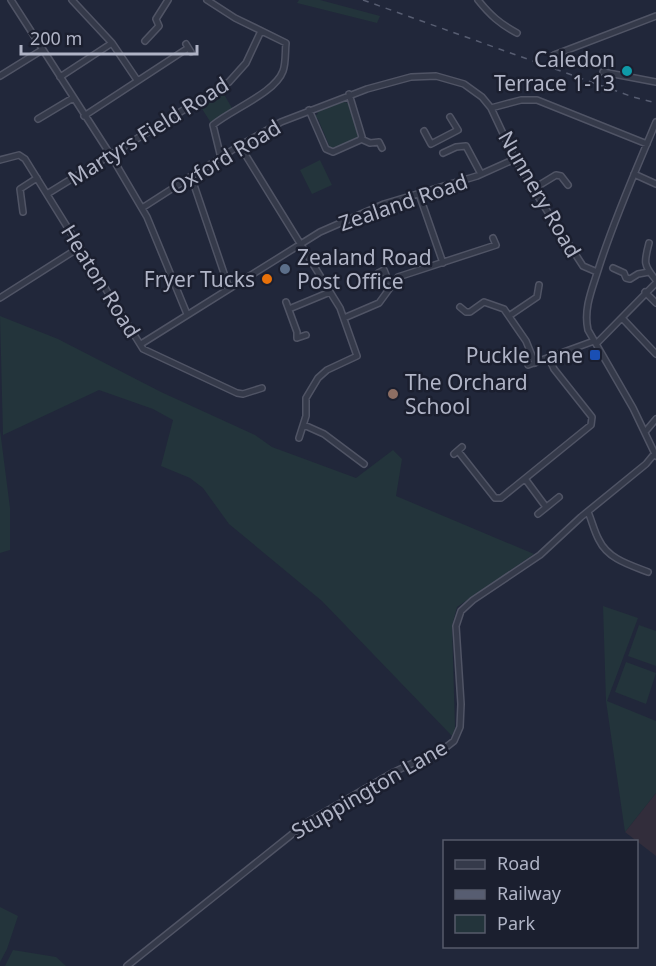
<svg xmlns="http://www.w3.org/2000/svg" width="656" height="966" font-family="'Noto Sans',sans-serif">
	<rect width="100%" height="100%" fill="#21273a"/>
	<!-- medical -->
	<path fill="#322d3b" d="M656 793V856L625 832Z"/>
	<!-- green -->
	<path fill="#23343b" d="M299 0H320L380 16 377 23 297 3Z
		M222 91 232 108 211 123 199 104Z
		M345 101 346 103 350 102 351 106 349 108 359 134 358 138 331 150 327 147 329 145 318 119 314 116 318 114 317 112Z
		M320 160 332 185 312 194 300 170Z
		M0 316 58 339 161 392 255 435 272 447 356 478 393 450 402 459 396 496 534 554 457 607 452 626 455 728 452 736 322 601 229 524 203 488 190 478 161 466 173 420 153 409 99 390 3 435Z
		M0 430 10 508V550L0 553Z
		M603 606 638 618 607 701 656 721V793L625 832 606 701Z
		M639 625 656 631V666L628 656Z
		M626 662 656 673 646 704 615 692Z
		M0 907 18 916 7 949 0 962Z
		M13 950 56 957 66 966H5Z"/>
	<g fill="none" stroke-linecap="round" stroke-linejoin="round">
		<!-- minor casing -->
		<g stroke="#505465" stroke-width="8">
			<path id="minor" d="M11 0 110 154 147 217 187 314
				M72 0 112 43 137 80
				M207 0 235 18 286 43C285 52 286 63 283 71 275 93 232 109 213 125L221 158
				M478 0C490 15 500 24 517 33
				M145 41 159 26 156 19 168 0
				M186 44 191 52
				M554 55 656 16
				M603 72 656 82
				M0 76 42 50
				M60 77 112 43
				M491 108 521 100H537L647 144
				M309 110 326 149 333 152 360 140 362 137 349 94
				M84 116 188 48
				M38 119 73 98
				M656 122C636 170 615 217 599 267 593 287 583 308 588 330L633 408 656 456
				M424 131 431 144 458 130 450 117
				M361 139 370 143 379 142 382 148
				M240 146 340 308 357 356 327 370 318 378 306 398V416L299 438
				M443 153 456 147 466 146 481 174
				M0 160 19 155 25 159 143 349 237 393 243 394 262 388
				M634 174 656 184
				M191 176 229 288
				M533 189 556 175 561 176 568 185
				M47 194 229 82 246 63 261 31
				M419 194 443 263
				M142 208 234 149 281 122 367 89 411 77 436 76 464 84 482 97 491 108 515 159 542 203 583 266 597 272
				M23 212 20 189 37 178
				M649 243C644 262 643 265 656 280
				M613 268 624 273 626 278 630 279 638 274 649 272
				M378 273 384 270 388 280 393 283
				M645 292 656 303
				M0 298 80 247
				M286 302 297 332V338L306 335
				M460 307 466 312H470L484 302 504 309 526 341 535 363
				M289 309 330 292
				M509 316 537 297 539 285
				M344 318 379 303 398 277 496 245 493 238
				M622 318 656 354
				M141 344 320 232 384 204 477 176 515 159
				M596 344 656 283
				M528 365 594 341
				M304 425 324 434 364 464
				M645 432 656 419
				M458 451 495 498H501L591 425 592 417 554 369 549 358
				M454 454 462 447
				M526 480 546 507
				M588 512C592 521 594 531 599 540 608 559 630 565 648 572
				M538 514 559 497
				M127 966 306 823 394 772 445 748 454 741 460 727 461 704 456 626 461 611 473 600 540 555 581 517 646 464 655 453"/>
		</g>
		<!-- minor -->
		<use href="#minor" stroke="#353a4a" stroke-width="5"/>
		<!-- rail -->
		<path stroke="#575d71" stroke-width="1.5" stroke-dasharray="6 6" stroke-linecap="butt" d="M363 0 633 97 656 103"/>
	</g>
	<!-- markers -->
	<circle fill="#0f9aa8" stroke="#1b1f2f" stroke-width="2" cx="627" cy="71" r="6"/>
	<circle fill="#5c6f8a" stroke="#1b1f2f" stroke-width="2" cx="285" cy="269" r="6"/>
	<circle fill="#e8710a" stroke="#1b1f2f" stroke-width="2" cx="267" cy="279" r="6"/>
	<rect fill="#1a4fb4" stroke="#1b1f2f" stroke-width="2" x="589" y="349" width="12" height="12" rx="3"/>
	<circle fill="#8d6e63" stroke="#1b1f2f" stroke-width="2" cx="393" cy="394" r="6"/>
	<g text-anchor="middle" dominant-baseline="central" stroke-width="5" stroke-linejoin="round" paint-order="stroke">
		<!-- poi labels -->
		<g font-size="21" fill="#b0b4c6" stroke="#1b1f2f" text-anchor="end">
			<text x="615" y="59">Caledon<tspan x="615" dy="24">Terrace 1-13</tspan></text>
			<text x="297" y="257" text-anchor="start">Zealand Road<tspan x="297" dy="24">Post Office</tspan></text>
			<text x="255" y="279">Fryer Tucks</text>
			<text x="583" y="355">Puckle Lane</text>
			<text x="405" y="382" text-anchor="start">The Orchard<tspan x="405" dy="24">School</tspan></text>
		</g>
		<!-- street labels -->
		<g font-size="21" fill="#b0b4c6" stroke="#1b1f2f">
			<text transform="translate(148 131) rotate(-32)">Martyrs Field Road</text>
			<text transform="translate(225 157) rotate(-31)">Oxford Road</text>
			<text transform="translate(540 194) rotate(60)">Nunnery Road</text>
			<text transform="translate(403 202) rotate(-19)">Zealand Road</text>
			<text transform="translate(101 281) rotate(58)">Heaton Road</text>
			<text transform="translate(369 789) rotate(-30)">Stuppington Lane</text>
		</g>
	</g>
	<!-- legend -->
	<rect x="443" y="840" width="195" height="108" fill="#1b1f2f" stroke="#575b6b" stroke-width="1.5"/>
	<rect x="455" y="860" width="30" height="9" fill="#353a4a" stroke="#575b6b" stroke-width="1.5"/>
	<text x="497" y="870" font-size="18" fill="#b0b4c6">Road</text>
	<rect x="455" y="890" width="30" height="9" fill="#575d71" stroke="#575b6b" stroke-width="1.5"/>
	<text x="497" y="900" font-size="18" fill="#b0b4c6">Railway</text>
	<rect x="455" y="915" width="30" height="18" fill="#23343b" stroke="#575b6b" stroke-width="1.5"/>
	<text x="497" y="930" font-size="18" fill="#b0b4c6">Park</text>
	<!-- scale -->
	<path d="M21 45v9h176v-9" fill="none" stroke="#b0b4c6" stroke-width="3"/>
	<text x="30" y="45" font-size="18" fill="#b0b4c6" stroke="#1b1f2f" stroke-width="4.5" paint-order="stroke">200 m</text>
</svg>
